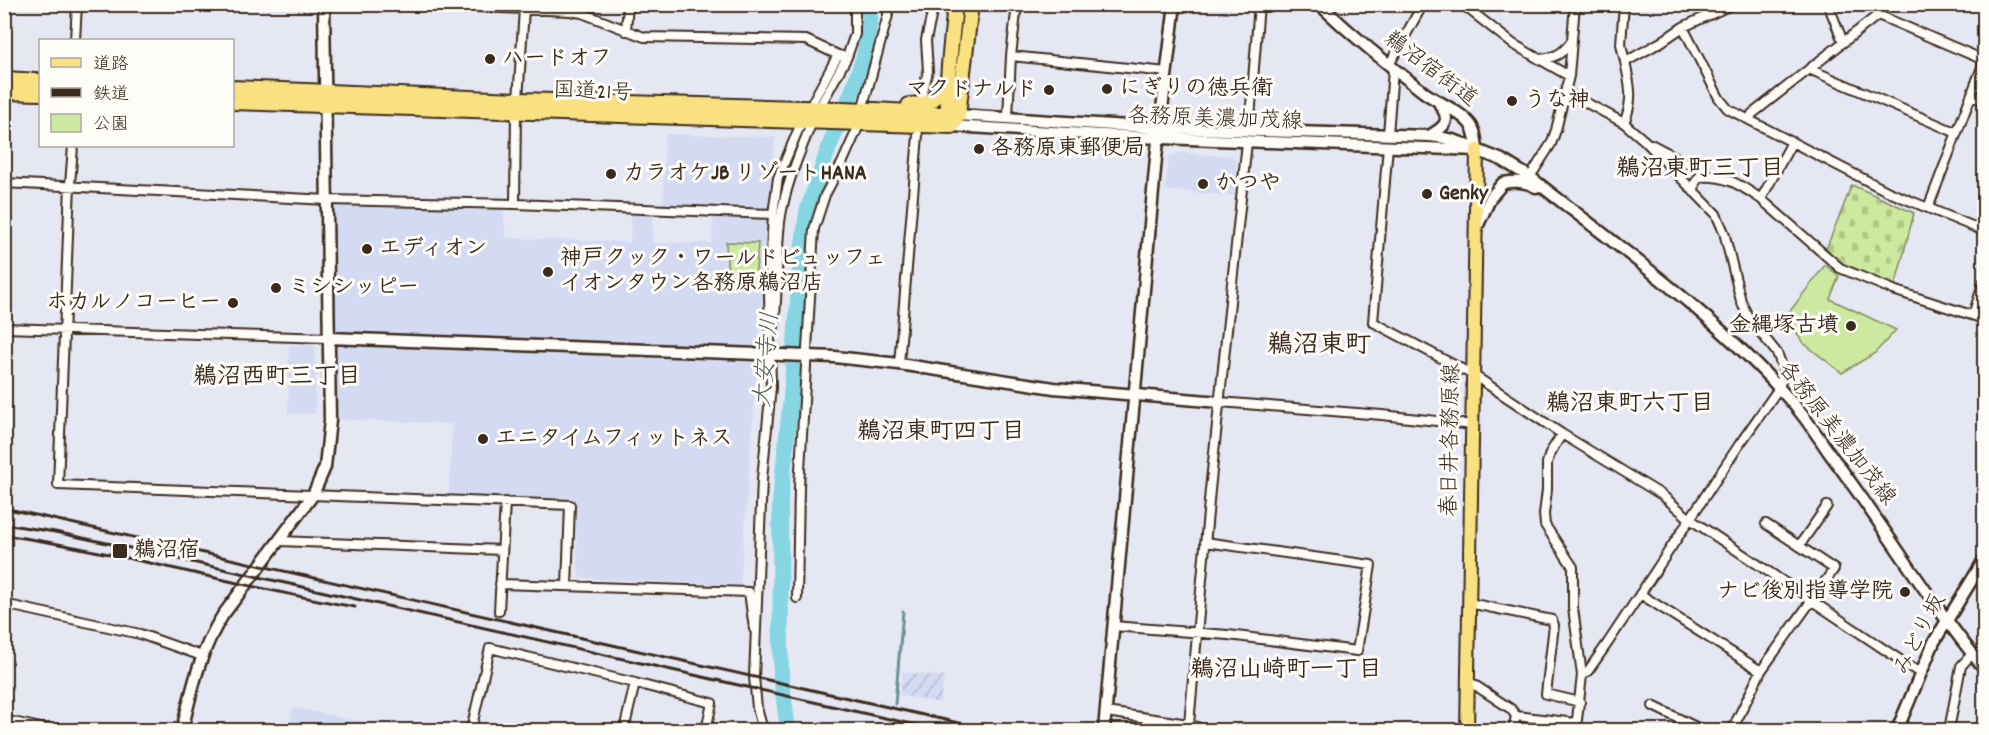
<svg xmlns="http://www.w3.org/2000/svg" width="1989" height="735" font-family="Dekko,'Klee One',sans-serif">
	<defs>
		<pattern id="industrial-furrows" width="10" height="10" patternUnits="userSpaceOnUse" patternTransform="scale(1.5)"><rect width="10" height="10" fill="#d4daf1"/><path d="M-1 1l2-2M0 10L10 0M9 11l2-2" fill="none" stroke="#b7bbce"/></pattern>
		<pattern id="cemetery-stones" width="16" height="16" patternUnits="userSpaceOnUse" patternTransform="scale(1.5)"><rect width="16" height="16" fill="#cde89f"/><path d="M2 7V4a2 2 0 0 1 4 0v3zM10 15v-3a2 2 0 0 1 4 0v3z" fill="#b1c788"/></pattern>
	</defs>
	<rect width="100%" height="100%" fill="#e5e8f3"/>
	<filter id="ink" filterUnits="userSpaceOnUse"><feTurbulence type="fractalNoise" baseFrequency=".0167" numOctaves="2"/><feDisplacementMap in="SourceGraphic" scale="12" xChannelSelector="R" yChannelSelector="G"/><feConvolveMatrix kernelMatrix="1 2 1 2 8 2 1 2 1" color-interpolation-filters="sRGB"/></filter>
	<g filter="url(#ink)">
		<!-- built -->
		<path fill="#d4daf1" d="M665 134 775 137 740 585 579 578 574 502 449 496 452 424 336 419 332 204 503 206 506 238 630 242 631 211 653 213 652 243H712L714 208 663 204Z
			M1180 153 1232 156 1237 161 1234 196 1165 190 1169 156Z
			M289 345H315V414H288Z
			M293 707 397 730H288Z"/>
		<!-- industrial -->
		<path fill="url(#industrial-furrows)" d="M903 672 944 676 940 703 900 695Z"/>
		<!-- green -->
		<path fill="#cde89f" stroke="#84895e" stroke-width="1.5" d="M726 242 758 243 755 282 728 281Z
			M1825 265 1839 276 1830 299 1896 330 1875 353 1842 373 1802 342 1787 315Z"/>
		<!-- cemetery -->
		<path fill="url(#cemetery-stones)" stroke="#84895e" stroke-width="1.5" d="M1852 185 1914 213 1895 287 1840 265 1826 249Z"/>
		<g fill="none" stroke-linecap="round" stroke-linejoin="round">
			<!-- stream -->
			<path stroke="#689194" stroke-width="3" d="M895 704 903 611"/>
			<!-- river -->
			<path stroke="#86d5e3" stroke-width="16" d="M788 730 781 677 780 501 791 398 801 260 807 212 829 147 852 92 865 53 870 19 869 4"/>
			<!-- street casing -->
			<g stroke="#3b2a1e" stroke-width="12">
				<path id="street" d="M412 4 570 11 582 13 644 37 806 40 838 55
					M1462 4 1513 44 1569 76
					M1624 4 1621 44 1625 62
					M1828 4 1843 42
					M1683 27 1719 98 1728 109 1889 192 1984 231
					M626 31 628 4
					M75 40 77 4
					M1011 56 1167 72
					M1539 59C1555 58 1562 54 1571 42
					M1389 65 1423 4
					M1809 69 1957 133
					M1566 93 1572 95 1624 123 1645 141 1716 214 1724 232 1741 301 1748 317 1777 353 1784 371 1779 388 1739 445 1607 644 1588 671 1582 675
					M922 96 928 71 926 40 934 4
					M1971 96 1984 101
					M518 100 524 9
					M813 101 838 55 847 57 855 34V4
					M818 110 847 57
					M862 110 888 15V4
					M1008 117 1011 56 1017 4
					M1750 119 1752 114 1878 15 1984 60
					M1624 123C1634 100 1630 85 1625 62L1661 42 1683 27 1733 4
					M1249 131 1259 4
					M1388 135 1393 69
					M1792 142 1761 199 1840 268 1896 291 1984 319
					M1651 144 1710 175
					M73 146 70 185 58 485 570 505 567 586
					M1388 146 1373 322 1475 376 1562 434 1662 495 1690 519 1921 674
					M1530 177 1551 144 1556 130 1569 76 1575 4
					M4 183 328 200 515 204 773 214
					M1694 192 1695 183 1699 177C1727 175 1740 185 1761 199
					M515 204 516 112
					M1928 208 1984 62
					M1973 315 1984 281
					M774 327C778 293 776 257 780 222 785 186 799 155 812 122
					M4 328 329 338
					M899 364 918 135
					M1220 402 1382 415 1473 425
					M1562 434 1550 453 1547 463V490L1544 514 1545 525 1573 567V608L1582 675 1576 729 1579 730
					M280 541 502 550
					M1799 546 1827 506
					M500 584 749 592 754 629
					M1640 594 1761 671
					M797 598 799 487 814 229 825 195 843 161 860 123
					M1469 603 1552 620 1554 625 1546 694 1580 702
					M4 604 140 634 202 656
					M499 611 505 502
					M1113 626 1228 635 1357 651 1371 565 1205 542
					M1467 680 1511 709 1516 716
					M635 683 712 703 706 730
					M1653 706 1702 730
					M1106 712 1189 724
					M4 720 50 730
					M471 730 490 648 635 683 624 730
					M763 730 757 708 754 677 762 479 771 387 769 294 773 214 778 178 799 128
					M1205 730 1189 724 1210 490 1247 142
					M1513 730 1516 716 1576 723
					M1732 730 1761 671 1834 569 1766 524
					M1949 730 1961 666 1972 654"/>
			</g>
			<!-- secondary casing -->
			<g stroke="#3b2a1e" stroke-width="15">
				<path id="secondary" d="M1319 4C1353 36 1388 65 1425 93 1439 103 1460 111 1470 124 1476 131 1476 142 1477 150
					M958 115 1159 128 1429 136C1446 137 1460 141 1475 149
					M952 126 1137 137 1477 150 1502 160 1530 177C1620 248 1721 319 1795 406 1808 421 1819 438 1830 454 1883 524 1928 601 1984 668
					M1429 136C1445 127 1452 121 1440 105
					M1477 227 1491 197 1503 183C1516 181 1525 181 1536 187
					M329 338 835 357 899 364 1054 388 1220 402
					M182 730C192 690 200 650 223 615L313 495 325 467 330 420 324 4
					M1104 730 1156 158 1175 4
					M1897 730 1934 642 1984 560"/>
			</g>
			<!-- primary casing -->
			<g stroke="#3b2a1e" stroke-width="16">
				<path id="primary" d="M1467 730 1477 150"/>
			</g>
			<!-- highway casing -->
			<g stroke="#3b2a1e" stroke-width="18">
				<path id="highway" d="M4 79 40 81
					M232 88 518 100 875 110 958 115
					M4 92 40 93
					M232 102 952 126
					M909 105C932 104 936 100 947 80
					M950 121C943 98 953 31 955 4
					M955 121 958 115 971 4"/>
			</g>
			<!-- street -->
			<use href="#street" stroke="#fdfcf7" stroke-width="8"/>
			<!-- secondary -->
			<use href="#secondary" stroke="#fdfcf7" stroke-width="10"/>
			<!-- primary -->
			<use href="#primary" stroke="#f9e181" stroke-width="12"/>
			<!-- highway -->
			<use href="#highway" stroke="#f9e181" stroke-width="14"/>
			<!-- rail -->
			<path stroke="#3b2a1e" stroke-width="3" d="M4 508 990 730
				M4 524 55 532 121 546 938 730
				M4 535C123 552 238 587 355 607"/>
		</g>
	</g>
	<!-- markers -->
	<g fill="#3b2a1e" stroke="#fdfcf7" stroke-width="2">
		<circle cx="490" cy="59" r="6"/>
		<circle cx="1107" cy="89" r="6"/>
		<circle cx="1049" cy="90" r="6"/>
		<circle cx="1512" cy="101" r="6"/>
		<circle cx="979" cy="149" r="6"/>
		<circle cx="611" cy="174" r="6"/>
		<circle cx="1203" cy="184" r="6"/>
		<circle cx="1427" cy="194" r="6"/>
		<circle cx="367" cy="249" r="6"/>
		<circle cx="548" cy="272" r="6"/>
		<circle cx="276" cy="288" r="6"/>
		<circle cx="233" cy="303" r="6"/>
		<circle cx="1851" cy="326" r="6"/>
		<circle cx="483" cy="439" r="6"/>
		<rect x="112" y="543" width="16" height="16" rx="3"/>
		<circle cx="1905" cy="592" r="6"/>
	</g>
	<g text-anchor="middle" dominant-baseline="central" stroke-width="6" stroke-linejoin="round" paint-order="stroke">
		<!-- poi labels -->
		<g font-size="22" font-weight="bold" fill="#3b2a1e" stroke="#fdfcf7" text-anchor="start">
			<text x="502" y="59">ハードオフ</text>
			<text x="1119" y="89">にぎりの徳兵衛</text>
			<text x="1037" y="90" text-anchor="end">マクドナルド</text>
			<text x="1524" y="101">うな神</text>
			<text x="991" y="149">各務原東郵便局</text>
			<text x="623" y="174">カラオケJB リゾートHANA</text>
			<text x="1215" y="184">かつや</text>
			<text x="1439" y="194">Genky</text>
			<text x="379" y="249">エディオン</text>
			<text x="560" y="259">神戸クック・ワールドビュッフェ<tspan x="560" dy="25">イオンタウン各務原鵜沼店</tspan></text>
			<text x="288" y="288">ミシシッピー</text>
			<text x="221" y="303" text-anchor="end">ホカルノコーヒー</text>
			<text x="1839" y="326" text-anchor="end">金縄塚古墳</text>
			<text x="495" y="439">エニタイムフィットネス</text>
			<text x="134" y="551">鵜沼宿</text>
			<text x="1893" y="592" text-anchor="end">ナビ後別指導学院</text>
		</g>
		<!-- street labels -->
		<g font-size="22" fill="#3b2a1e" stroke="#fdfcf7">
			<text transform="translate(1430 70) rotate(37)">鵜沼宿街道</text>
			<text transform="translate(593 93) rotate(2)">国道21号</text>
			<text transform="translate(1215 120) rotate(2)">各務原美濃加茂線</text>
			<text transform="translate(1836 434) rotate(52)">各務原美濃加茂線</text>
			<text transform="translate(1452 440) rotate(-89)">春日井各務原線</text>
			<text transform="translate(1921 635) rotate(-63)">みどり坂</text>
		</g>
		<!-- neighbourhood labels -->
		<g font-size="24" font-weight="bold" fill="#3b2a1e" stroke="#fdfcf7">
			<text x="1700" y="170">鵜沼東町三丁目</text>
			<text x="277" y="378">鵜沼西町三丁目</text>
			<text x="1630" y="405">鵜沼東町六丁目</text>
			<text x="941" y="433">鵜沼東町四丁目</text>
			<text x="1286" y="671">鵜沼山崎町一丁目</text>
		</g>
		<!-- water labels -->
		<g font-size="24" font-style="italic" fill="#525d59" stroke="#fdfcf7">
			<text transform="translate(768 360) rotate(-85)">大安寺川</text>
		</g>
		<!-- quarter labels -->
		<g font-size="26" font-weight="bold" fill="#3b2a1e" stroke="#fdfcf7">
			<text x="1319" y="346">鵜沼東町</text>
		</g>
	</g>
	<!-- margin -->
	<rect width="1989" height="735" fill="none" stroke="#fdfcf7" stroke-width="24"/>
	<rect x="12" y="12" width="1965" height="711" fill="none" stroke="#3b2a1e" stroke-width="2" filter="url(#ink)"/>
	<!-- legend -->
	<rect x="39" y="39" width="195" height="108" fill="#fdfcf7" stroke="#afa8a0" stroke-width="1.5"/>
	<rect x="51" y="58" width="30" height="9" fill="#f9e181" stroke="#afa8a0" stroke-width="1.5"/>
	<text x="93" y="69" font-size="18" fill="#3b2a1e">道路</text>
	<rect x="51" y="88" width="30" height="9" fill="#3b2a1e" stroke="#afa8a0" stroke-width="1.5"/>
	<text x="93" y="99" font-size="18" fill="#3b2a1e">鉄道</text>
	<rect x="51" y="114" width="30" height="18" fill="#cde89f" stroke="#afa8a0" stroke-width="1.5"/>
	<text x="93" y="129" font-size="18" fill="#3b2a1e">公園</text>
</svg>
